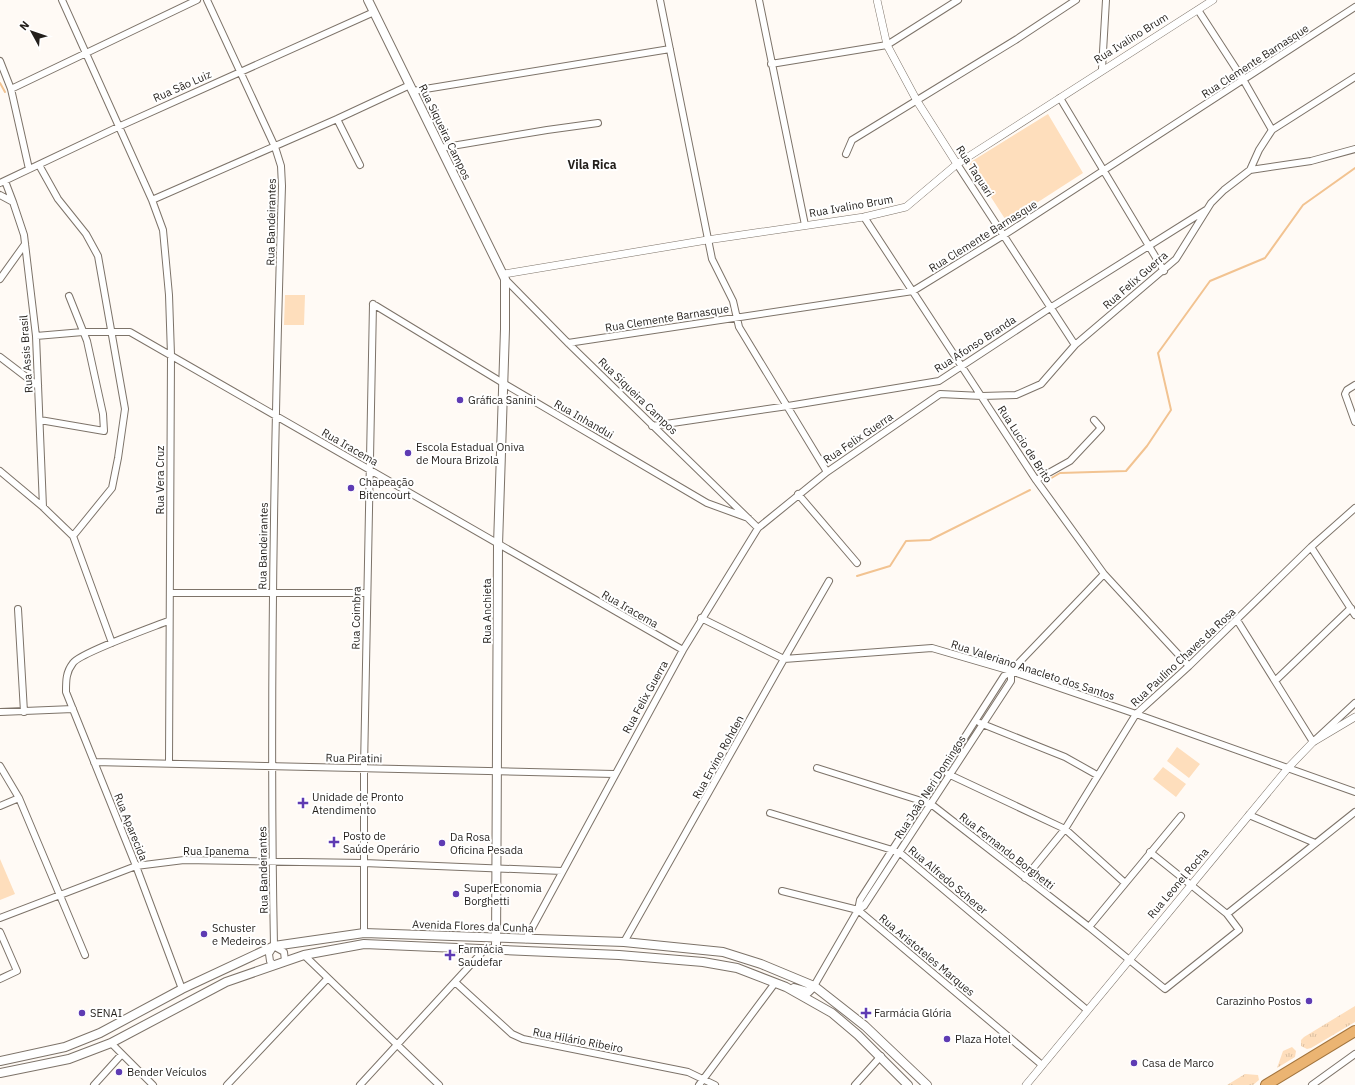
<svg xmlns="http://www.w3.org/2000/svg" width="1355" height="1085" font-family="'IBM Plex Sans',sans-serif">
	<defs>
		<pattern id="grass-tufts" width="24" height="20" patternUnits="userSpaceOnUse"><rect width="24" height="20" fill="#fedebc"/><path d="M3 7l-1-3M5 7V3M7 7l1-3M15 17l-1-3M17 17v-4M19 17l1-3" fill="none" stroke="#d9bea1"/></pattern>
	</defs>
	<rect width="100%" height="100%" fill="#fffaf5"/>
	<!-- grass -->
	<path fill="url(#grass-tufts)" d="M1355 1006V1022L1311 1048 1307 1049 1301 1046V1040L1304 1037Z
		M1292 1047 1296 1051 1295 1057 1277 1068 1283 1051Z
		M1245 1074 1258 1075 1259 1080 1253 1085H1227Z"/>
	<!-- garden -->
	<path fill="#fedebc" d="M1048 114 1083 173 1007 222 969 163Z
		M285 295H305L304 325H284Z
		M1177 747 1200 764 1189 778 1167 761Z
		M1163 767 1186 784 1176 797 1153 779Z
		M0 859 15 894 0 900Z"/>
	<g fill="none" stroke-linecap="round" stroke-linejoin="round">
		<!-- stream -->
		<path stroke="#f2c391" stroke-width="2" d="M0 83 5 92
			M1048 480 1060 473 1126 471 1147 446 1171 410 1158 353 1210 281 1265 258 1303 205 1355 168
			M857 576 890 566 906 541 930 540 1030 490"/>
		<!-- minor casing -->
		<g stroke="#7d7369" stroke-width="8">
			<path id="minor" d="M62 0 152 200 163 230 169 295 171 355 169 762
				M207 0 275 147 281 166 282 186C274 440 269 693 274 946
				M660 0 712 259 733 301 739 327 827 472
				M759 0 805 225
				M1198 10 1244 81 1272 130
				M0 61 11 89 29 169
				M771 64 887 45 958 0
				M1102 69 1106 0
				M11 89 197 0
				M413 91 670 49
				M1060 98 1164 271
				M337 119 360 165
				M440 148 547 130 598 123
				M846 154 852 140 1017 39 1076 0
				M957 164 1075 345
				M39 165 58 199 86 234 98 256 125 409 118 458 112 488 73 536
				M1250 170 1259 150 1272 130 1355 77
				M5 181 13 202
				M0 183 118 127 374 12
				M0 195 13 202 24 235 36 336 43 507
				M152 200 337 119 410 85
				M864 217 1036 480 1104 574 1189 666
				M0 279 25 244
				M505 279 568 343 758 528
				M373 304 503 383 707 503 748 518
				M36 336 83 332H130L683 650
				M568 343 913 291 1004 235 1355 7
				M0 357 38 386
				M1355 385 1347 390 1345 394 1355 422
				M40 420 104 431 103 414 87 341 69 296
				M652 426 788 406 939 381 1050 308 1206 210
				M0 471 43 507 73 536 112 643
				M1036 480 1070 461 1101 428 1094 420
				M798 494 857 563
				M1311 547 1355 615
				M170 593H367
				M18 609 24 712
				M701 618 784 659 932 648 1011 671 1136 714 1355 792
				M1237 620 1313 742 1355 703
				M168 621C153 627 80 653 73 663 66 672 66 680 66 692L136 866 182 989
				M1276 680 1351 608
				M0 712 73 709
				M980 723 1065 757 1097 775
				M94 762 614 774
				M0 766 19 798 85 955
				M817 768 931 804 1089 927 1165 989 1239 930 1227 914 1150 852
				M948 774 1065 829 1125 883
				M0 806 19 798
				M770 813 899 852 1087 1010
				M1249 815 1315 843
				M1025 878 1065 829 1136 714 1189 666 1311 547 1355 508
				M782 891 858 910 1042 1065
				M858 910 864 906 1011 681V671
				M1227 914 1355 812
				M0 918 136 866 184 860 364 863 562 871
				M1089 927 1181 816
				M0 932 17 971 0 979
				M364 933V768L373 304
				M526 939 683 650 758 528 827 472 940 394 982 396 1016 395 1041 384 1075 345 1176 259 1211 203 1224 190 1250 170 1311 161 1355 149
				M624 942 784 659 829 581
				M274 946 269 954 270 961 274 965
				M275 947 284 952 285 961
				M304 955 439 1085
				M455 982 512 1034 523 1039 688 1072 715 1085
				M814 986 858 910 860 900 1004 676 1011 671 1104 574
				M111 1043 153 1085
				M94 1085 122 1054
				M227 1085 327 979
				M360 1085 486 948
				M699 1085 775 983
				M855 1085 881 1056
				M1312 1085 1355 1054"/>
		</g>
		<!-- tertiary casing -->
		<g stroke="#7d7369" stroke-width="8">
			<path id="tertiary" d="M877 0 887 45 917 101 957 164
				M504 274 707 240 864 217 906 207 957 164 1213 0
				M1026 1085 1288 768 1313 742 1355 717"/>
		</g>
		<!-- secondary casing -->
		<g stroke="#7d7369" stroke-width="10">
			<path id="secondary" d="M368 0 505 279V329L498 545 496 949
				M794 988 808 992 814 986
				M0 1061 65 1047 100 1033 182 989 274 946 364 933 624 942 723 952 761 964 814 986 865 1026 927 1085
				M0 1073 69 1059 111 1043 226 982 304 955 364 944 619 955 703 962 737 968 786 987 832 1013 858 1035 908 1085"/>
		</g>
		<!-- trunk casing -->
		<g stroke="#a2743d" stroke-width="12">
			<path id="trunk" d="M1266 1085 1355 1031"/>
		</g>
		<!-- minor -->
		<use href="#minor" stroke="#fff" stroke-width="6"/>
		<!-- tertiary -->
		<use href="#tertiary" stroke="#fff" stroke-width="7"/>
		<!-- secondary -->
		<use href="#secondary" stroke="#fff" stroke-width="8"/>
		<!-- trunk -->
		<use href="#trunk" stroke="#ebb472" stroke-width="10"/>
	</g>
	<!-- markers -->
	<g fill="#5e3bb3" stroke="#fff" stroke-width="1.5">
		<circle cx="460" cy="400" r="4"/>
		<circle cx="408" cy="453" r="4"/>
		<circle cx="351" cy="488" r="4"/>
		<path d="M301 797h4v4h4v4h-4v4h-4v-4h-4v-4h4z"/>
		<path d="M332 836h4v4h4v4h-4v4h-4v-4h-4v-4h4z"/>
		<circle cx="442" cy="843" r="4"/>
		<circle cx="456" cy="894" r="4"/>
		<circle cx="204" cy="934" r="4"/>
		<path d="M448 949h4v4h4v4h-4v4h-4v-4h-4v-4h4z"/>
		<circle cx="1309" cy="1001" r="4"/>
		<circle cx="82" cy="1013" r="4"/>
		<path d="M864 1007h4v4h4v4h-4v4h-4v-4h-4v-4h4z"/>
		<circle cx="947" cy="1039" r="4"/>
		<circle cx="1134" cy="1063" r="4"/>
		<circle cx="119" cy="1072" r="4"/>
	</g>
	<g text-anchor="middle" dominant-baseline="central" stroke-width="4" stroke-linejoin="round" paint-order="stroke">
		<!-- street labels -->
		<g font-size="11" fill="#231f1b" stroke="#fff">
			<text transform="translate(1131 38) rotate(-32)">Rua Ivalino Brum</text>
			<text transform="translate(1255 61) rotate(-33)">Rua Clemente Barnasque</text>
			<text transform="translate(182 86) rotate(-24)">Rua São Luiz</text>
			<text transform="translate(445 132) rotate(64)">Rua Siqueira Campos</text>
			<text transform="translate(975 171) rotate(57)">Rua Taquari</text>
			<text transform="translate(851 206) rotate(-10)">Rua Ivalino Brum</text>
			<text transform="translate(271 222) rotate(-89)">Rua Bandeirantes</text>
			<text transform="translate(983 236) rotate(-32)">Rua Clemente Barnasque</text>
			<text transform="translate(1135 280) rotate(-41)">Rua Felix Guerra</text>
			<text transform="translate(667 318) rotate(-9)">Rua Clemente Barnasque</text>
			<text transform="translate(975 344) rotate(-33)">Rua Afonso Branda</text>
			<text transform="translate(26 354) rotate(-94)">Rua Assis Brasil</text>
			<text transform="translate(638 396) rotate(44)">Rua Siqueira Campos</text>
			<text transform="translate(584 419) rotate(30)">Rua Inhandui</text>
			<text transform="translate(858 438) rotate(-34)">Rua Felix Guerra</text>
			<text transform="translate(1025 444) rotate(57)">Rua Lucio de Brito</text>
			<text transform="translate(350 447) rotate(30)">Rua Iracema</text>
			<text transform="translate(160 480) rotate(-90)">Rua Vera Cruz</text>
			<text transform="translate(263 546) rotate(-89)">Rua Bandeirantes</text>
			<text transform="translate(630 609) rotate(30)">Rua Iracema</text>
			<text transform="translate(487 611) rotate(-90)">Rua Anchieta</text>
			<text transform="translate(356 618) rotate(-89)">Rua Coimbra</text>
			<text transform="translate(1183 657) rotate(-43)">Rua Paulino Chaves da Rosa</text>
			<text transform="translate(1033 670) rotate(18)">Rua Valeriano Anacleto dos Santos</text>
			<text transform="translate(645 697) rotate(-61)">Rua Felix Guerra</text>
			<text transform="translate(718 757) rotate(-61)">Rua Ervino Rohden</text>
			<text transform="translate(354 758) rotate(1)">Rua Piratini</text>
			<text transform="translate(930 787) rotate(-57)">Rua João Neri Domingos</text>
			<text transform="translate(131 827) rotate(68)">Rua Aparecida</text>
			<text x="216" y="851">Rua Ipanema</text>
			<text transform="translate(1007 851) rotate(38)">Rua Fernando Borghetti</text>
			<text transform="translate(263 870) rotate(-91)">Rua Bandeirantes</text>
			<text transform="translate(948 880) rotate(40)">Rua Alfredo Scherer</text>
			<text transform="translate(1178 883) rotate(-50)">Rua Leonel Rocha</text>
			<text transform="translate(473 926) rotate(2)">Avenida Flores da Cunha</text>
			<text transform="translate(927 955) rotate(40)">Rua Aristoteles Marques</text>
			<text transform="translate(578 1040) rotate(11)">Rua Hilário Ribeiro</text>
		</g>
		<!-- poi labels -->
		<g font-size="11" fill="#231f1b" stroke="#fff" text-anchor="start">
			<text x="468" y="400">Gráfica Sanini</text>
			<text x="416" y="447">Escola Estadual Oniva<tspan x="416" dy="13">de Moura Brizola</tspan></text>
			<text x="359" y="482">Chapeação<tspan x="359" dy="13">Bitencourt</tspan></text>
			<text x="312" y="797">Unidade de Pronto<tspan x="312" dy="13">Atendimento</tspan></text>
			<text x="343" y="836">Posto de<tspan x="343" dy="13">Saúde Operário</tspan></text>
			<text x="450" y="837">Da Rosa<tspan x="450" dy="13">Oficina Pesada</tspan></text>
			<text x="464" y="888">SuperEconomia<tspan x="464" dy="13">Borghetti</tspan></text>
			<text x="212" y="928">Schuster<tspan x="212" dy="13">e Medeiros</tspan></text>
			<text x="458" y="949">Farmácia<tspan x="458" dy="13">Saudefar</tspan></text>
			<text x="1301" y="1001" text-anchor="end">Carazinho Postos</text>
			<text x="90" y="1013">SENAI</text>
			<text x="874" y="1013">Farmácia Glória</text>
			<text x="955" y="1039">Plaza Hotel</text>
			<text x="1142" y="1063">Casa de Marco</text>
			<text x="127" y="1072">Bender Veículos</text>
		</g>
		<!-- neighbourhood labels -->
		<g font-size="12" font-weight="bold" fill="#231f1b" stroke="#fff">
			<text x="592" y="164">Vila Rica</text>
		</g>
	</g>
	<!-- north arrow -->
	<g transform="translate(32 32) rotate(310)" stroke="#ffffff" stroke-width="3" paint-order="stroke">
	<path d="M0-3L7 15L0 10L-7 15Z" fill="#231f1b"/>
	<text y="-6" font-size="11" font-weight="bold" text-anchor="middle" fill="#231f1b">N</text>
	</g>
</svg>
